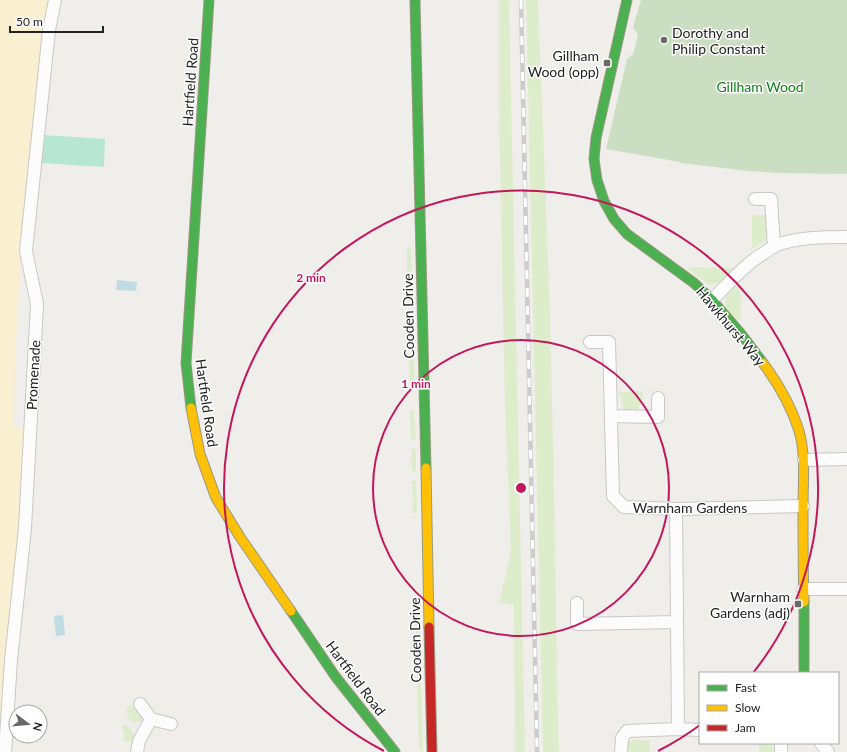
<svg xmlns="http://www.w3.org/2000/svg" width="847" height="752" font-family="Lato,sans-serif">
	<rect width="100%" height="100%" fill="#f0eeeb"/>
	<!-- grass -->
	<path fill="#ddeccb" d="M499 0H509L525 752H515L514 605 499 603 511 552 505 408 503 312 499 107Z
		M526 0H538L550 312 555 531 557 687 559 752H543Z
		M752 215H764C770 221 768 232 766 240L752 249Z
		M407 247H411L412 281 407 282Z
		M685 267 736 268C727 275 721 285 709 285Z
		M740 277 741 319 736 320C733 316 729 313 727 309 720 296 733 287 740 277Z
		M409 356 414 357 415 389 410 390Z
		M643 391C642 406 640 414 624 409L619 395 618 392Z
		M410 410H414L416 440H411Z
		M411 448 416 450V471H412Z
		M412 480 416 481 417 513H413Z
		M415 604 419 607 420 644 416 645Z
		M416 652 420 653 423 747 422 750 419 749Z
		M131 704 133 708 136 707 142 714V721L133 723 128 718 129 716 126 711 127 707Z
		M123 724 130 728 134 735 133 740 127 742 123 740 124 733 122 727Z
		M632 740H650V752H625L628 742Z
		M759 743H772L774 752H759Z"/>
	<!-- forest -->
	<path fill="#cbdec1" d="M641 0H847V174L779 173 748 171 681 163 680 162 606 149 627 59 633 54 638 35 633 27Z"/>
	<!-- sand -->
	<path fill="#f8f0d0" d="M0 0H50L26 190 20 271 15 359 14 427 26 428 21 521 0 752Z"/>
	<!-- pitch -->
	<path fill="#b7e6d2" d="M43 135 105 139 104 167 41 163Z"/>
	<!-- water -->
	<path fill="#bfdbe3" d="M117 280 137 282 136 291 116 290Z
		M63 615 65 635 56 636 54 616Z"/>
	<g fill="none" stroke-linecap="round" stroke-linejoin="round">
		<!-- street casing -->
		<g stroke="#c9c8c7" stroke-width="14">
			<path id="street" d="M755 199H771L774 247
				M712 300C728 284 744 265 764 253 767 251 771 248 774 246 797 237 823 237 847 237
				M590 342H609L613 496 624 507 676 509 803 506
				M611 416 658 417V398
				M804 460 847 459
				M676 509 678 729
				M803 589H847
				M577 603V624L677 622
				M140 704 151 719 171 724
				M821 743 828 752
				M5 752 11 660 25 528 37 304 26 251 49 30 55 0
				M137 752 139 741 151 719
				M621 752 622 738 627 731 678 729 700 730
				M781 752V743"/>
		</g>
		<!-- fast casing -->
		<g stroke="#999a82" stroke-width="11">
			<path id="fast" d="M415 0 426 468
				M627 0 596 138 594 159 597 180 604 201 614 219 627 234 694 283 712 300 742 335 763 363
				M191 408 186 363 209 0
				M804 602V673
				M291 611 335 676 395 752"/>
		</g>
		<!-- slow casing -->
		<g stroke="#999a82" stroke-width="11">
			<path id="slow" d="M763 363C777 382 792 408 799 431 806 455 803 481 803 507 803 538 803 570 804 602
				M191 408 200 454 216 498 240 537 291 611
				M426 468 429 627"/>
		</g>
		<!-- jam casing -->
		<g stroke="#999a82" stroke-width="11">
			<path id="jam" d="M429 627 432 752"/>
		</g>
		<!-- street -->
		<use href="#street" stroke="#fdfcfc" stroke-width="12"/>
		<!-- fast -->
		<use href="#fast" stroke="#4caf50" stroke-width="9"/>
		<!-- slow -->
		<use href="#slow" stroke="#ffc107" stroke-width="9"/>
		<!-- jam -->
		<use href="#jam" stroke="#c62828" stroke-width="9"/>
		<!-- rail casing -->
		<g stroke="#ccc" stroke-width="4.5">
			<path id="rail" d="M521 0 537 752"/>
		</g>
		<!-- rail -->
		<use href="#rail" stroke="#fff" stroke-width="3" stroke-dasharray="9" stroke-linecap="butt"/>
	</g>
	<!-- distance rings -->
	<g fill="none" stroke="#c2185b" stroke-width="2">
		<circle cx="521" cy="488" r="148"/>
		<path d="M700 725A297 297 0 0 1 658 751M384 751A297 297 0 1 1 753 673"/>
	</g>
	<!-- markers -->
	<g fill="#6a6968" stroke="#fff" stroke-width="1.5">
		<circle cx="664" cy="40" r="4"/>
		<rect x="603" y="59" width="8" height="8" rx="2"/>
		<rect x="794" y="600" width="8" height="8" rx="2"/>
	</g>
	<g text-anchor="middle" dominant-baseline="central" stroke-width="3" stroke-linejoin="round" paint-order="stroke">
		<!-- poi labels -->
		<g font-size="14" fill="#222" stroke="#fff" text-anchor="end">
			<text x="672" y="32" text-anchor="start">Dorothy and<tspan x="672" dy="16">Philip Constant</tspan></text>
			<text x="599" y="55">Gillham<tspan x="599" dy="16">Wood (opp)</tspan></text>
			<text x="790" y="596">Warnham<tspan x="790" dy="16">Gardens (adj)</tspan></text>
		</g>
		<!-- street labels -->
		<g font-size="14" fill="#222" stroke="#fff">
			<text transform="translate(190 82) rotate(-86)">Hartfield Road</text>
			<text transform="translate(408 316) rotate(-91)">Cooden Drive</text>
			<text transform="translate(731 326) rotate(50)">Hawkhurst Way</text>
			<text transform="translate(33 375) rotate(-87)">Promenade</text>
			<text transform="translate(207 403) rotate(82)">Hartfield Road</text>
			<text x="690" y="507">Warnham Gardens</text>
			<text transform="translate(415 640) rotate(-91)">Cooden Drive</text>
			<text transform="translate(356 678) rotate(53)">Hartfield Road</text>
		</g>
		<!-- park labels -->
		<g font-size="14" fill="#0c8416" stroke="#fff">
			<text x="760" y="86">Gillham Wood</text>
		</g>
	</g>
	<circle cx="521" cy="488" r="6" fill="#c2185b" stroke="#fff" stroke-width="2"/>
	<g font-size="12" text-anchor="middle" font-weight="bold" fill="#c2185b" stroke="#fff" stroke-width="3" stroke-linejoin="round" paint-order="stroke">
		<text x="311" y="282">2 min</text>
		<text x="416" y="388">1 min</text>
	</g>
	<!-- legend -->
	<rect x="699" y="672" width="140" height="72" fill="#ffffff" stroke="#a7a7a7"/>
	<rect x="707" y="685" width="20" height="6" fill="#4caf50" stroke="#a7a7a7"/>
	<text x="735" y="692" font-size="12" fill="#222222">Fast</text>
	<rect x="707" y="705" width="20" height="6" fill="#ffc107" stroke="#a7a7a7"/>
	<text x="735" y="712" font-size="12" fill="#222222">Slow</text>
	<rect x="707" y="725" width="20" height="6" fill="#c62828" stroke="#a7a7a7"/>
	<text x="735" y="732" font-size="12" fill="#222222">Jam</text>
	<!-- north arrow -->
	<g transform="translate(28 724) rotate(106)"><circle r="19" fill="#ffffff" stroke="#a7a7a7"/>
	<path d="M0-3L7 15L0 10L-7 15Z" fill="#6a6968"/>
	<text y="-6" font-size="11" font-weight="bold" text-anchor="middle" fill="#222222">N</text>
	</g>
	<!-- scale -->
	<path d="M10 26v6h93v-6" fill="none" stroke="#222222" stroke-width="2"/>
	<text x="16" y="26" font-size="12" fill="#222222" stroke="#ffffff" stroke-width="3" paint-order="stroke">50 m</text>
</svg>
